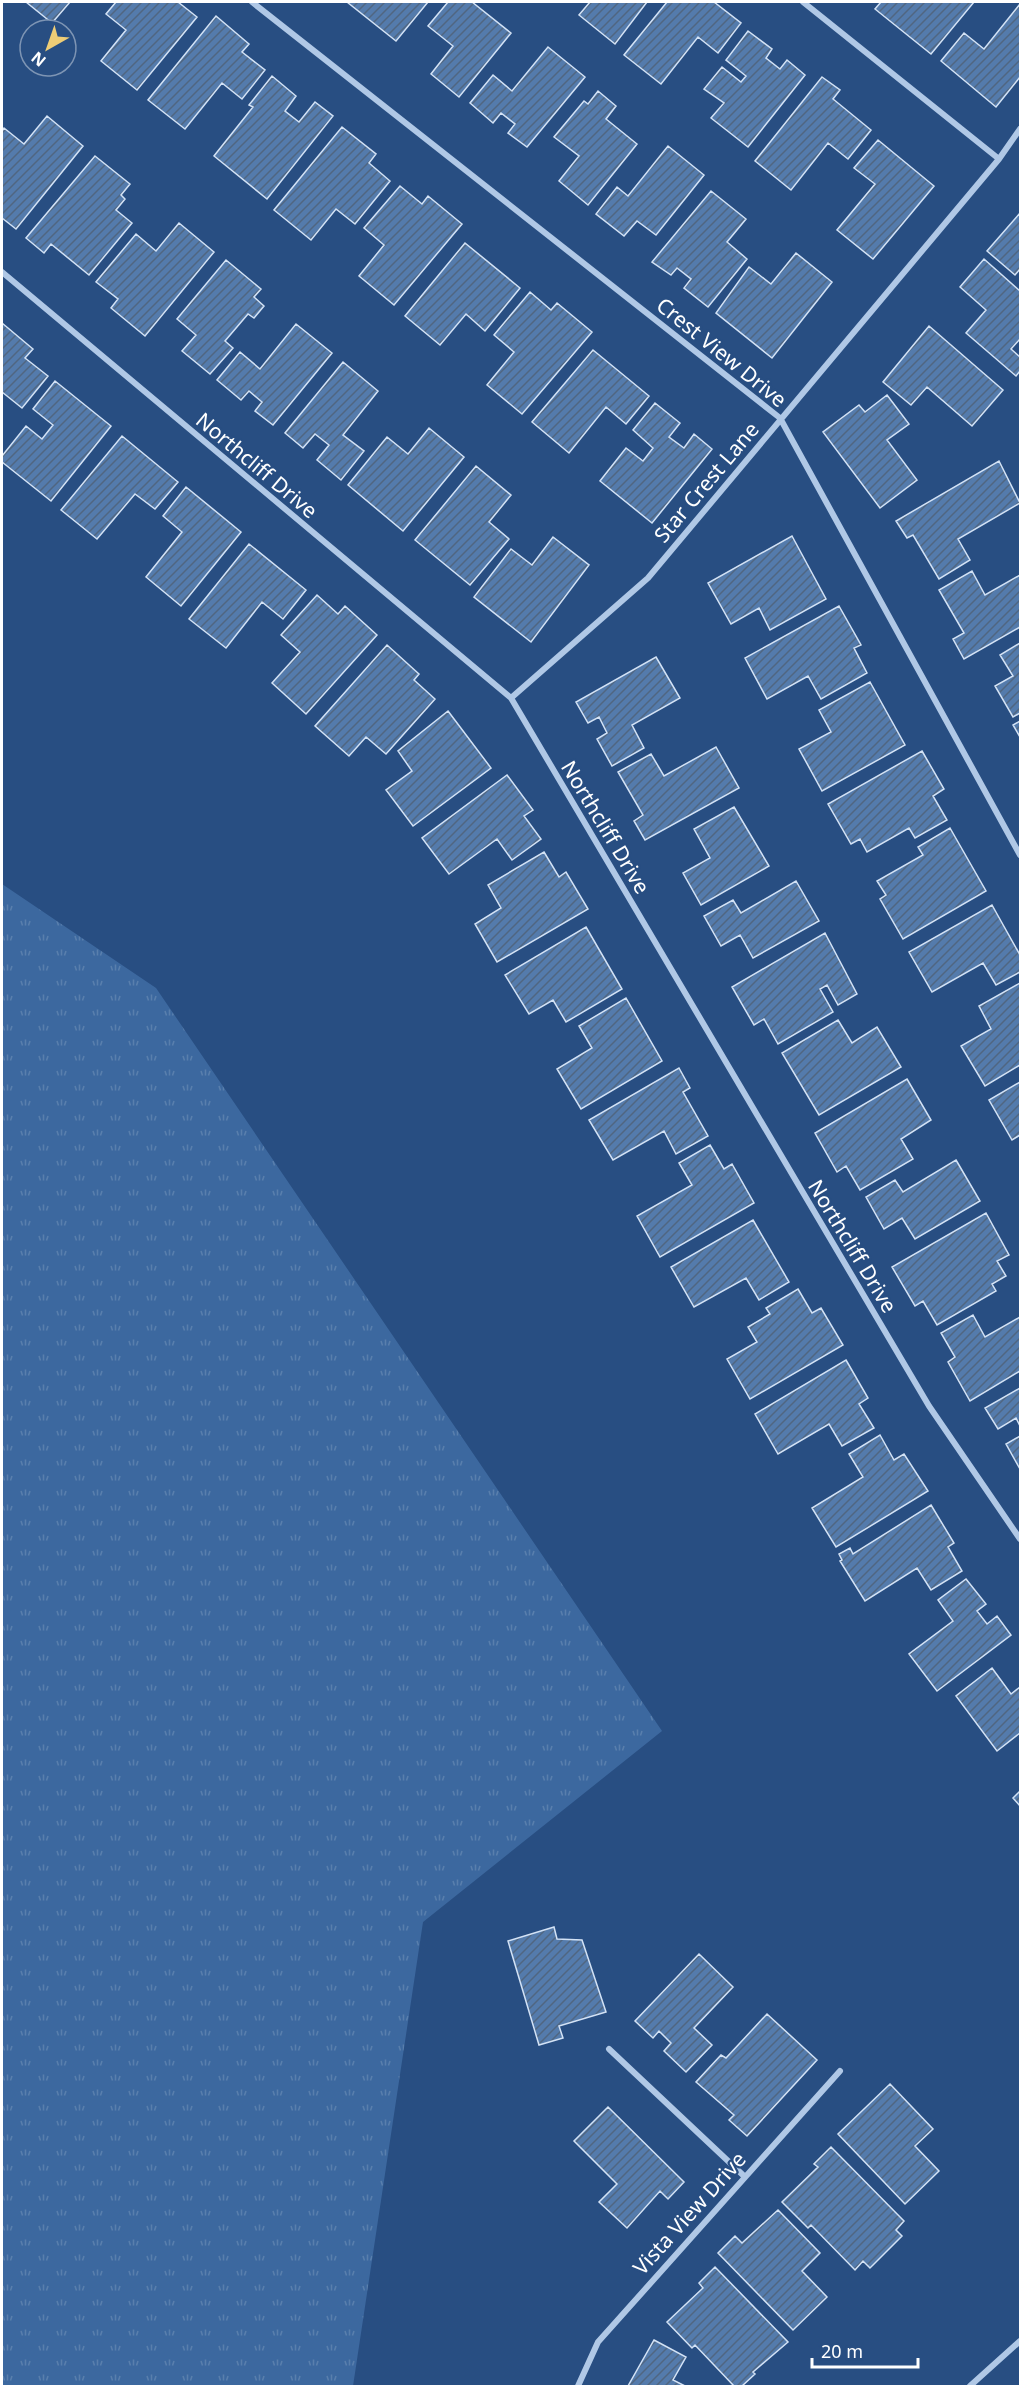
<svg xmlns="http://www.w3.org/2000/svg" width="1022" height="2388" font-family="'Noto Sans',sans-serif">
	<defs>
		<pattern id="grass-tufts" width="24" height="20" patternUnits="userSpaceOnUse" patternTransform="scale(1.5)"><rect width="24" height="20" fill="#3c689f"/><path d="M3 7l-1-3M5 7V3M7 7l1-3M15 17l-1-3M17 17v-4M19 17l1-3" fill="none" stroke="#597fad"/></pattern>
		<pattern id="building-hatch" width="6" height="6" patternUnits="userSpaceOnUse" patternTransform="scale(1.5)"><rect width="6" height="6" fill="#547bac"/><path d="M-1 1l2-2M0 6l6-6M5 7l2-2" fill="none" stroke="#506681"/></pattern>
	</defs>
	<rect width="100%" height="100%" fill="#284e82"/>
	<!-- grass -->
	<path fill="url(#grass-tufts)" d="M2 884 156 988 662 1731 423 1922 353 2386H2Z"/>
	<!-- building -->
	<path fill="url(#building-hatch)" stroke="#d3e2f5" stroke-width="1.5" d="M26 2H70L52 23Z
		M116 2H178L197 17 137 90 101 61 126 30 106 14Z
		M347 2H428L396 41Z
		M448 2H472L511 33 459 97 431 74 453 46 428 26Z
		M590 2H647L615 44 579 15Z
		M667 2H714L741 23 718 53 698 37 661 84 624 55Z
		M881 2H974L931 54 875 9Z
		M1020 4V77L996 107 941 61 964 33 984 49Z
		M216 16 249 44 242 52 265 70 242 99 222 83 185 129 148 100Z
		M748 31 772 49 766 58 780 69 787 60 805 75 748 147 711 118 724 103 704 89 722 67 741 82 746 76 726 60Z
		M548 47 585 77 527 147 508 133 515 124 501 113 493 123 470 103 493 75 512 91Z
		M272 76 296 96 285 111 299 122 315 102 333 116 267 199 214 156 253 107 249 105Z
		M822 77 840 90 833 99 871 130 848 159 828 143 791 190 755 161Z
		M598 91 616 106 606 119 637 144 588 205 559 181 579 156 554 137 584 101 588 104Z
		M47 116 83 146 16 229 2 218V131L4 128 24 144Z
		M342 127 376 154 369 163 390 181 355 224 336 209 311 240 274 210Z
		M878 140 934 186 873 259 837 230 875 184 854 168Z
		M668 146 704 175 656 235 637 221 624 236 596 214 617 187 628 196Z
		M95 156 130 184 121 195 125 199 116 210 132 223 89 275 51 244 44 253 26 238Z
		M400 186 422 204 428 196 462 224 394 305 359 276 384 245 364 228Z
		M711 191 746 219 727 242 747 259 708 307 684 288 691 279 677 268 671 275 652 262Z
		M1020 213V269L1015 275 987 251Z
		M179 223 214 252 145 336 111 308 118 299 96 282 136 234 156 251Z
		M465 243 520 288 485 331 466 314 440 345 405 316Z
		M796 253 832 282 772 358 716 313 749 267 771 284Z
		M984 259 1020 291V339L1011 349 1020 357V371L1016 376 966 333 986 310 960 287Z
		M226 260 261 289 254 297 264 306 254 318 248 314 225 341 233 348 210 374 182 351 196 335 177 319Z
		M530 292 551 310 557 303 592 332 522 414 487 385 514 352 494 335Z
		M2 323 33 349 25 358 48 376 22 408 2 392Z
		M296 324 332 353 273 425 255 411 262 402 249 391 241 400 217 380 240 352 260 369Z
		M929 326 1003 390 972 426 927 387 911 405 883 382Z
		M593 350 649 396 626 424 606 407 569 453 532 422Z
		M343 362 378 391 343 435 364 451 341 480 317 460 329 445 315 434 303 448 285 433Z
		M55 381 111 426 51 501 2 462V456L26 426 42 439 53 425 33 409Z
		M887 395 909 424 887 440 917 480 880 508 823 432 859 405 865 412Z
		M655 403 680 423 669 437 684 448 694 434 712 449 652 523 600 481 626 448 643 461 653 448 633 430Z
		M429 428 464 457 403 531 348 485 387 437 408 454Z
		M122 436 178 482 155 509 135 494 97 539 61 510Z
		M999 461 1020 503 958 539 970 560 939 579 913 535 907 538 896 521Z
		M476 466 511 495 489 522 509 539 470 585 415 540Z
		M186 487 241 532 181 606 146 577 182 532 163 516Z
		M792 536 826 599 770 630 759 608 731 624 708 583Z
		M553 537 589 565 531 642 474 597 511 549 532 565Z
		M249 544 306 590 283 619 262 602 226 648 189 619Z
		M972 571 985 595 1020 575V627L964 659 953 639 964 633 939 590Z
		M317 595 338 614 345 606 377 635 306 714 272 683 300 652 281 635Z
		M839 606 861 645 854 648 867 673 821 699 808 676 767 699 745 658Z
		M1020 643V713L1013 717 995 686 1013 676 1000 655Z
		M387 645 419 674 414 680 435 699 386 754 366 737 349 756 315 726Z
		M656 657 680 698 632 725 644 748 612 766 597 739 607 733 599 717 588 723 576 702Z
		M870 682 905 745 822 791 799 749 831 732 819 710Z
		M448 711 491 768 413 826 386 790 412 771 398 751Z
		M1020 721V737L1013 725Z
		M716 747 739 788 645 840 634 821 643 815 618 772 651 754 664 776Z
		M922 751 944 789 933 796 947 820 915 838 909 828 867 852 860 839 851 844 828 804Z
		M507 775 533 810 524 816 541 839 512 860 497 839 449 874 422 838Z
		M734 807 769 866 701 905 683 873 710 858 694 829Z
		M950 828 986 891 903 939 880 899 886 895 877 881 923 855 918 847Z
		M544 852 559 877 566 872 588 909 497 962 475 924 501 908 488 885Z
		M796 881 819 921 753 958 740 935 721 946 704 916 733 900 741 913Z
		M992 905 1020 955V972L996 985 983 963 932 992 909 952Z
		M586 927 622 989 566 1022 553 1000 529 1014 505 975Z
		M825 933 857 994 838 1005 827 985 820 989 833 1012 778 1044 764 1019 754 1025 732 987Z
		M1020 983V1065L985 1086 961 1046 991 1029 979 1006Z
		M626 998 662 1061 581 1109 557 1069 592 1048 579 1026Z
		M838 1020 852 1043 877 1027 901 1067 819 1115 782 1053Z
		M679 1068 690 1088 683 1092 708 1136 676 1154 664 1131 613 1160 589 1120Z
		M907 1079 931 1120 901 1139 913 1159 860 1190 846 1166 837 1172 815 1133Z
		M1020 1082V1135L1012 1140 989 1100Z
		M710 1145 724 1169 732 1164 754 1203 660 1257 637 1216 692 1185 679 1163Z
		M956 1160 980 1201 915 1239 902 1218 884 1229 866 1197 895 1180 903 1192Z
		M986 1213 1009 1255 997 1261 1006 1276 992 1284 996 1291 937 1325 923 1301 915 1306 892 1267Z
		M753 1220 789 1282 759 1300 746 1278 694 1307 671 1267Z
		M798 1289 812 1313 821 1308 843 1345 750 1399 727 1359 757 1342 748 1327 770 1314 766 1308Z
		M973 1315 985 1337 1020 1317V1371L970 1401 948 1362 955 1357 941 1333Z
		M846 1360 868 1398 859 1404 874 1428 842 1446 829 1424 778 1454 755 1414Z
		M1020 1388V1426L1016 1418 998 1429 985 1408Z
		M880 1435 894 1460 904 1454 928 1491 836 1547 812 1508 863 1477 849 1454Z
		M1020 1436V1469L1006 1444Z
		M931 1505 954 1543 948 1547 962 1571 931 1590 917 1568 865 1601 840 1561 842 1560 839 1554 850 1548 853 1554Z
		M966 1579 986 1604 977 1611 987 1624 997 1616 1011 1635 937 1691 909 1654 953 1621 938 1600Z
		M992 1668 1011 1694 1020 1687V1733L997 1751 956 1696Z
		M1020 1791V1806L1013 1798Z
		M554 1927 557 1939 582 1940 606 2012 559 2026 563 2038 539 2045 508 1941Z
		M699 1954 733 1987 694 2028 712 2045 686 2072 664 2051 671 2043 659 2031 653 2038 635 2021Z
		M767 2014 817 2060 747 2136 729 2120 734 2115 696 2082 721 2055 726 2058Z
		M890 2084 933 2129 915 2146 939 2171 905 2204 838 2134Z
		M608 2107 684 2182 668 2199 660 2191 627 2228 599 2202 617 2184 574 2141Z
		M831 2147 904 2221 896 2230 902 2236 870 2268 863 2261 855 2270 811 2225 808 2228 782 2202 818 2167 814 2164Z
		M778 2210 820 2253 802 2271 827 2297 793 2330 718 2253 735 2236 742 2243Z
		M715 2267 788 2342 753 2372 755 2374 742 2386H734L695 2345 692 2348 667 2322 703 2288 699 2283Z
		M654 2340 686 2357 673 2380 685 2386H628Z"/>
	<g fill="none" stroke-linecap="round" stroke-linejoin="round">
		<!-- minor -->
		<path stroke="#b0c8e6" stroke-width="6" d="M252 2 780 418 1020 855
			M803 2 999 159
			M2 272 511 698 929 1406 1020 1539
			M511 698 648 578 999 159 1020 129
			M609 2049 744 2176
			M578 2386 598 2342 840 2071
			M970 2386 1020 2341"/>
	</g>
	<g text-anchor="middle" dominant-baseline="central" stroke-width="4.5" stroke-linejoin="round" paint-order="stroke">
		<!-- street labels -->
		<g font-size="21" fill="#fff" stroke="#284e82">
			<text transform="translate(722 352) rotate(39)">Crest View Drive</text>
			<text transform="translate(257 465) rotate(40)">Northcliff Drive</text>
			<text transform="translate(706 482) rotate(-50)">Star Crest Lane</text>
			<text transform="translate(606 827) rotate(59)">Northcliff Drive</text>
			<text transform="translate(853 1246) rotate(59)">Northcliff Drive</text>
			<text transform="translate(689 2213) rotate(-48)">Vista View Drive</text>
		</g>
	</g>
	<!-- border -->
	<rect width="1022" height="2388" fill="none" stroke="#ffffff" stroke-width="6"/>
	<!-- north arrow -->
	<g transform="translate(48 48) rotate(220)"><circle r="28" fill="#284e82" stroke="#7e95b4" stroke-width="1.5"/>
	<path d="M0-4.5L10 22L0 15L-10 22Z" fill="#eecd76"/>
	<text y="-9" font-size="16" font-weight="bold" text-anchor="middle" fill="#ffffff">N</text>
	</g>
	<!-- scale -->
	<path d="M812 2358v9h106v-9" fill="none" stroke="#ffffff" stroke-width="3"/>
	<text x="821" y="2358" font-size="18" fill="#ffffff" stroke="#284e82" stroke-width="4.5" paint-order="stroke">20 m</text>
</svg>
